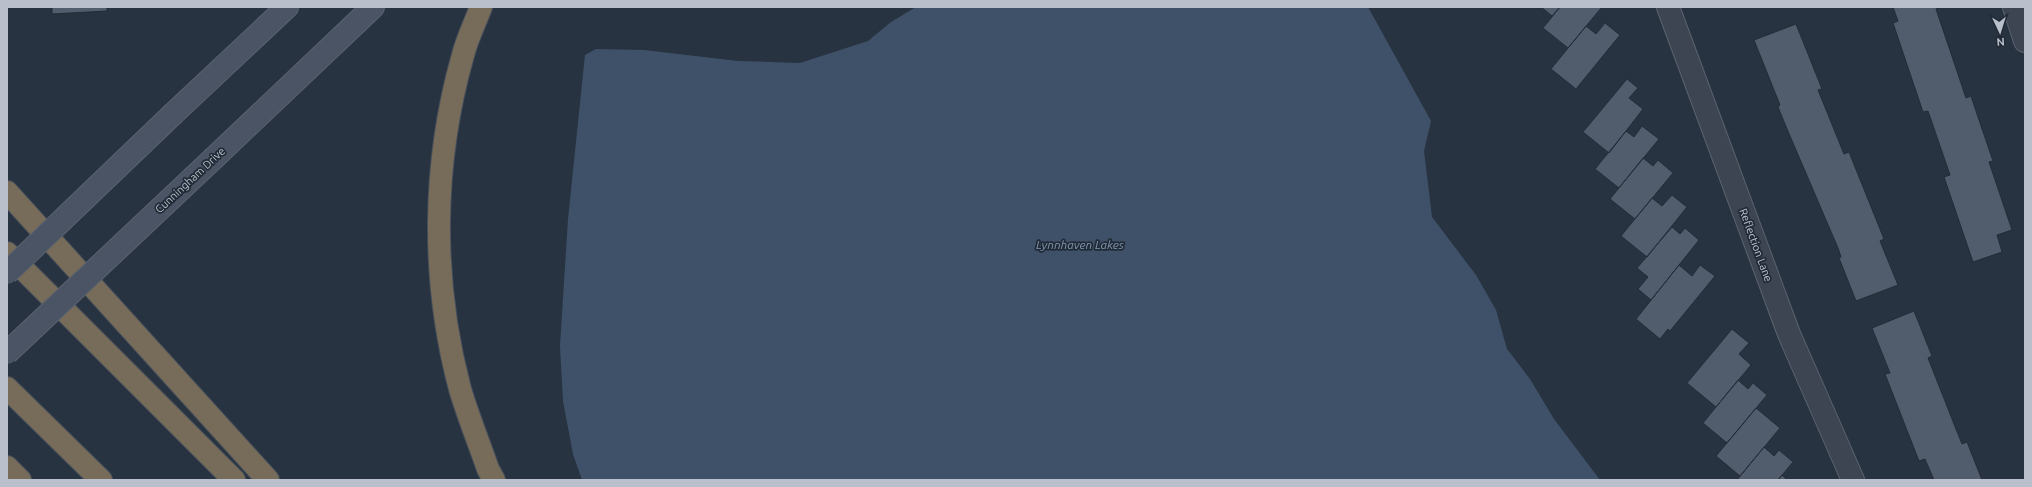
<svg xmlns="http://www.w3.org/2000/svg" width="2032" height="487" font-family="Ubuntu,sans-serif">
	<rect width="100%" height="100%" fill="#283341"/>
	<!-- water -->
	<path fill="#3f5169" d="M916 7H1368L1431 121 1424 151 1432 217 1476 275 1496 310 1507 349 1530 379 1554 419 1600 480H582L573 454 563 401 560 346 568 219 585 55 596 49 644 50 738 61 800 63 868 41 891 22Z"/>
	<!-- building -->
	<path fill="#515c6c" stroke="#232c38" d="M52 7H107V11L52 14Z
		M1541 7H1560L1552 16Z
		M1560 7H1602L1568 48 1543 28Z
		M1893 7H1940L1936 9 1966 98 1971 96 1978 117 1993 161 1989 162 2012 230 1997 235 2002 252 1973 262 1944 177 1950 175 1928 111 1923 112 1893 23 1898 21Z
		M1605 23 1620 35 1576 89 1551 69 1586 26 1596 34Z
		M1796 24 1822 89 1818 90 1827 112 1844 154 1849 152 1884 239 1880 241 1898 285 1856 301 1839 258 1841 257 1838 248 1787 129 1778 107 1780 105 1754 40Z
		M1627 79 1638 88 1629 98 1643 109 1609 153 1583 132Z
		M1642 126 1659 139 1619 188 1595 169 1626 131 1634 137Z
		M1643 158 1653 166 1658 160 1673 173 1635 219 1610 199Z
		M1672 195 1687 207 1647 257 1621 236 1652 198 1662 206Z
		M1672 227 1680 234 1685 228 1699 240 1651 300 1638 289 1648 277 1637 268Z
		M1679 265 1692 276 1700 265 1715 276 1670 331 1668 329 1660 339 1636 319Z
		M1914 311 1932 356 1928 358 1956 429 1962 444 1967 442 1982 480H1934L1925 459 1919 461 1885 374 1890 373 1872 328Z
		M1732 329 1749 343 1739 354 1751 365 1716 407 1687 383Z
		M1738 380 1748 389 1753 383 1767 395 1727 443 1703 423Z
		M1756 408 1780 428 1740 476 1716 456Z
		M1764 447 1774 456 1779 450 1793 462 1778 480H1737Z
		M1782 475 1787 480H1778Z"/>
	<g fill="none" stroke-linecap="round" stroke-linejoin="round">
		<!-- minor casing -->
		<g stroke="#5a636e" stroke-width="24">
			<path id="minor" d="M1668 7 1789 334 1853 480
				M2014 7 2025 41"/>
		</g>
		<!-- secondary casing -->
		<g stroke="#5a636e" stroke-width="24">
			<path id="secondary" d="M174 113 287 7
				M215 157 373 7"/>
		</g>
		<!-- motorway casing -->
		<g stroke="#47505b" stroke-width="24">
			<path id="motorway" d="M481 7C475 23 467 39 463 55 432 164 431 280 460 389 468 416 479 443 488 469L494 480
				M7 192 268 480
				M7 253 234 480
				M7 388 101 480
				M7 467 20 480"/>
		</g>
		<!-- minor -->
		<use href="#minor" stroke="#3c4551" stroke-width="22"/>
		<!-- secondary -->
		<use href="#secondary" stroke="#4a5464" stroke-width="22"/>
		<!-- motorway -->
		<use href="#motorway" stroke="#776b5a" stroke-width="22"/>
		<!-- secondary-bridge casing -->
		<g stroke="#5a636e" stroke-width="24" stroke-linecap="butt">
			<path id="secondary-bridge" d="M7 273 174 113
				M7 353 215 157"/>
		</g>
		<!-- secondary-bridge -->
		<use href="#secondary-bridge" stroke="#4a5464" stroke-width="22"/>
	</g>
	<g text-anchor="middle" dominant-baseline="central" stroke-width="3.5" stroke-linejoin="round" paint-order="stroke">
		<!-- street labels -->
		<g font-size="11" fill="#b9c0cb" stroke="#212a37">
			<text transform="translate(190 180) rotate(-43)">Cunningham Drive</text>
			<text transform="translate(1756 245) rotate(70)">Reflection Lane</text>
		</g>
		<!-- water labels -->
		<g font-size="12" font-style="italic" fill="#8297b1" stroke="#212a37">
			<text x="1080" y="244">Lynnhaven Lakes</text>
		</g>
	</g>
	<!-- border -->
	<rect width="2032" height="487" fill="none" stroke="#b9c0cb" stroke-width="16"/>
	<!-- north arrow -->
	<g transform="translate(2000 32) rotate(176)" stroke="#212a37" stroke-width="3" paint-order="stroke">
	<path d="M0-3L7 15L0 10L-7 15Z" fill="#b9c0cb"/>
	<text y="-6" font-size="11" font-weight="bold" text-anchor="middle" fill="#b9c0cb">N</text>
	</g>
</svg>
